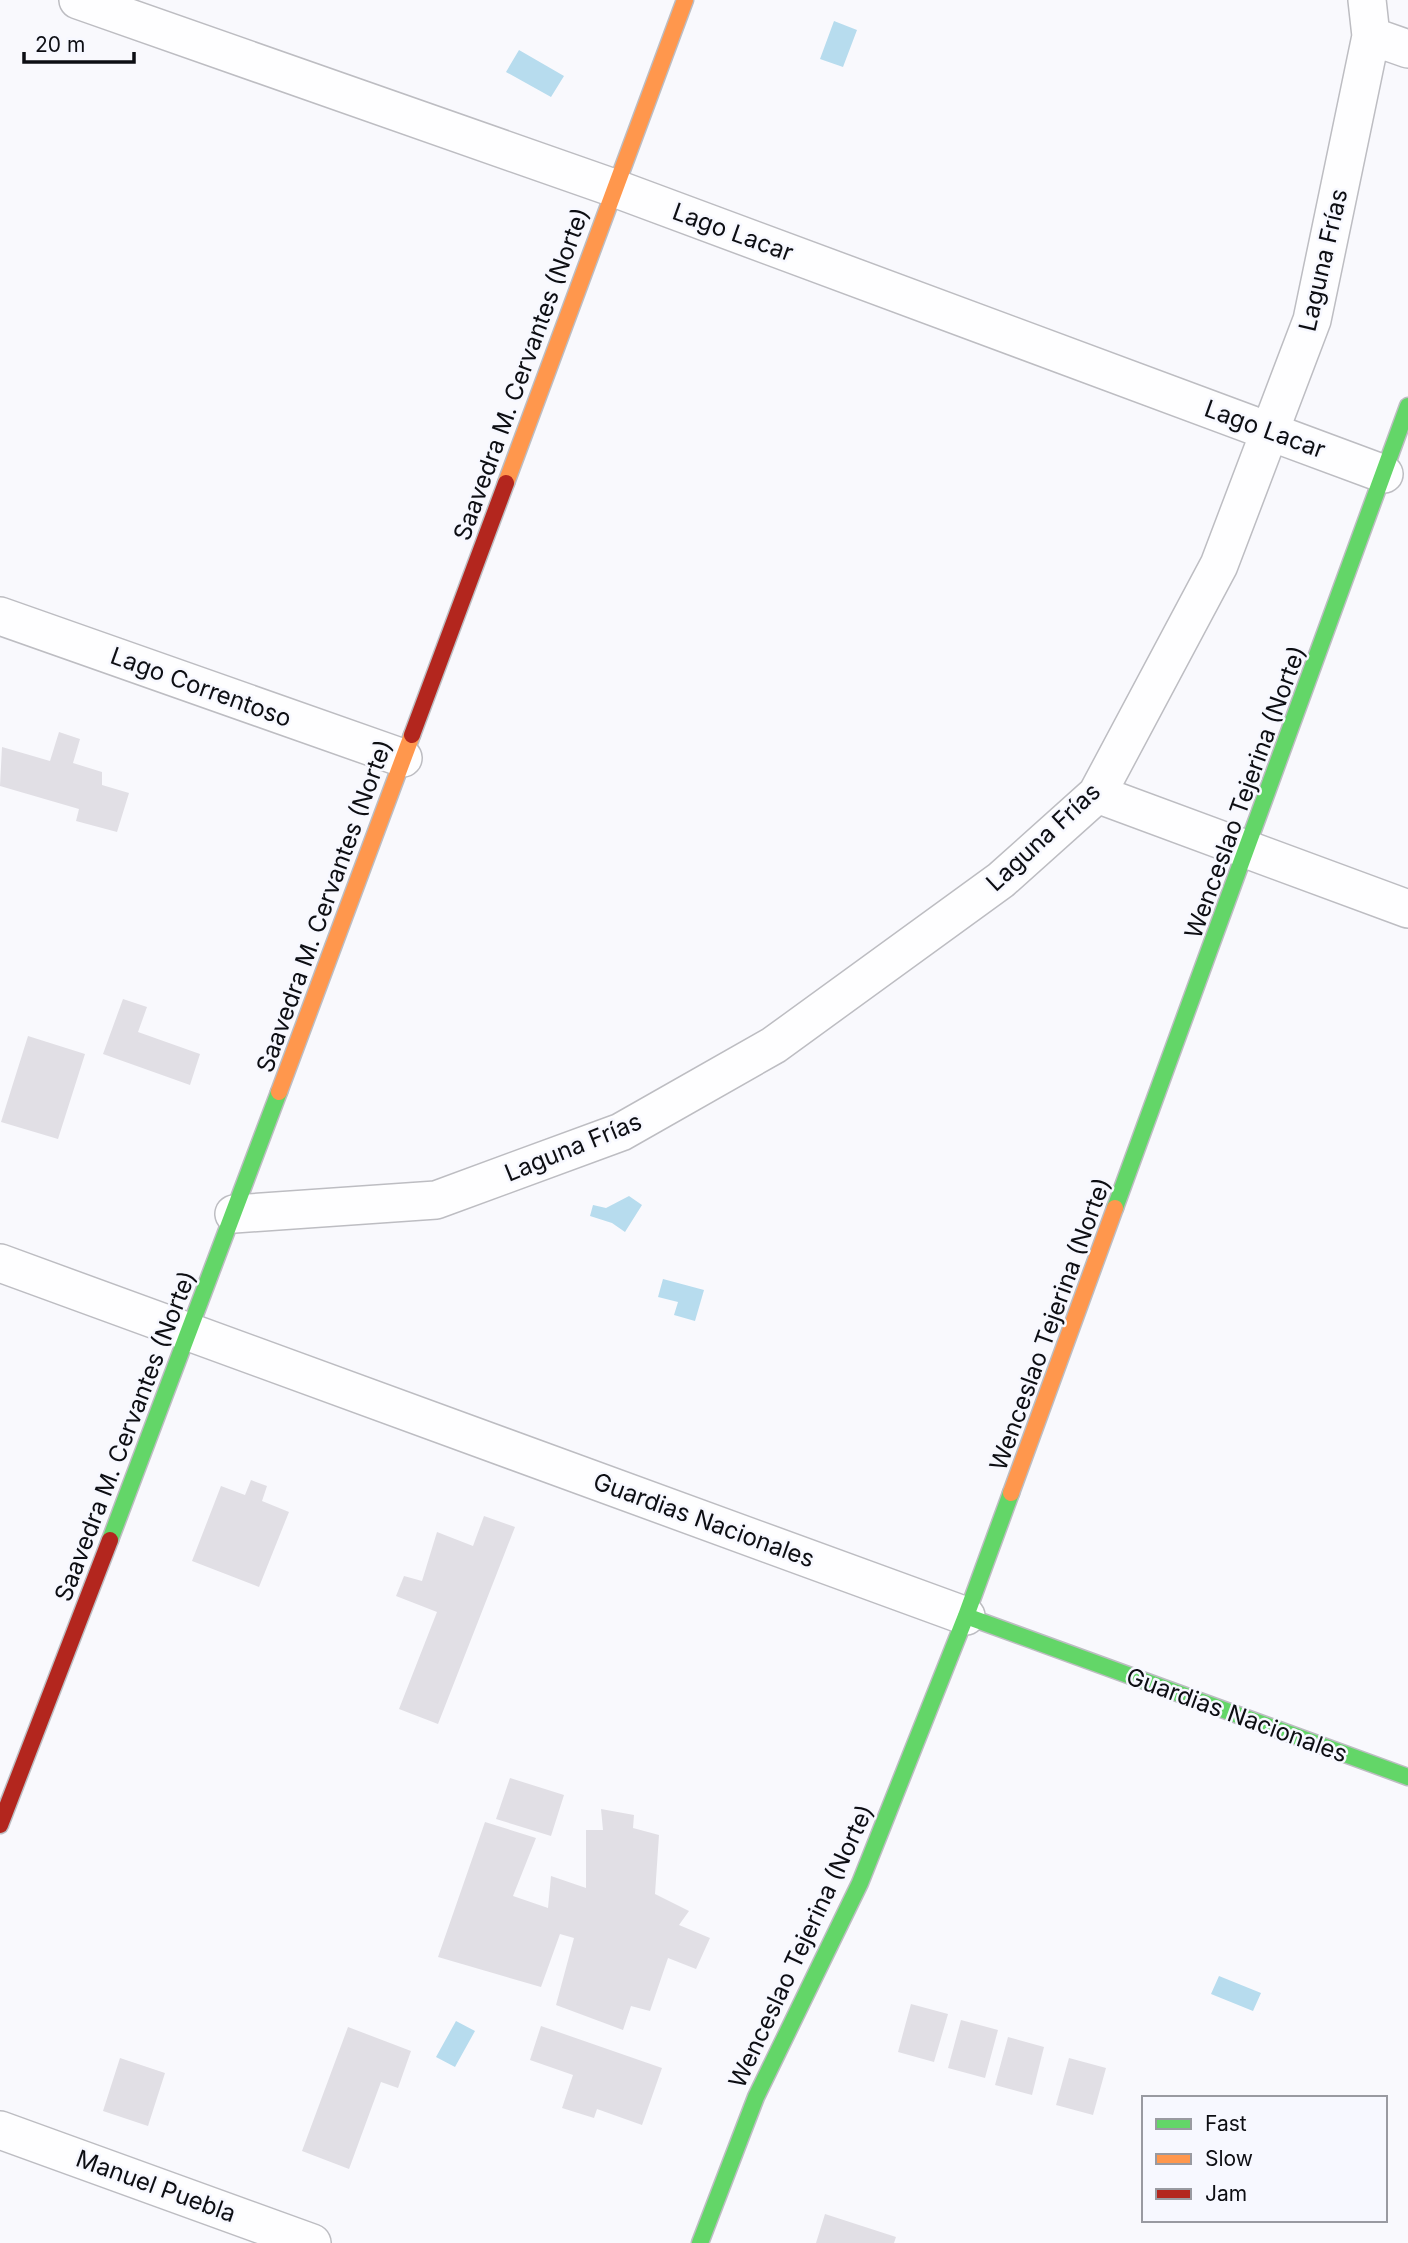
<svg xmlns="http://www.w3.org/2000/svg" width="1408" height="2243" font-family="Inter,sans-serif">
	<rect width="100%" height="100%" fill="#f9f9fd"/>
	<!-- water -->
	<path fill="#b7dcee" d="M834 21 857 30 843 67 820 59Z
		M519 50 564 76 551 97 506 72Z
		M629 1196 642 1205 625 1232 612 1223 590 1216 593 1205 606 1208Z
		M663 1279 704 1290 695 1321 674 1315 678 1302 658 1297Z
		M1219 1976 1261 1993 1253 2011 1211 1994Z
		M456 2021 475 2031 455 2067 436 2057Z"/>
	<!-- building -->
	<path fill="#e1dfe5" d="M59 732 80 739 73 763 102 772V785L129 793 117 832 76 821 79 809 0 786 2 747 50 761Z
		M123 999 147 1007 138 1032 200 1054 190 1085 103 1054Z
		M28 1036 85 1054 58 1139 1 1122Z
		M251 1480 267 1486 262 1501 289 1512 259 1587 192 1561 221 1486 245 1495Z
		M484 1516 515 1527 438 1724 399 1709 437 1612 396 1596 404 1576 422 1581 437 1532 473 1546Z
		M510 1778 564 1795 551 1836 496 1819Z
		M601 1809 634 1815 633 1828 659 1835 655 1894 689 1911 679 1925 710 1938 696 1969 668 1958 650 2011 631 2006 623 2030 556 2005 574 1938 560 1934 541 1987 438 1957 485 1822 536 1838 513 1896 548 1908 551 1876 586 1888V1830H603Z
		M911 2004 948 2014 934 2062 898 2052Z
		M961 2020 998 2030 985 2078 948 2068Z
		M541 2026 662 2068 642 2125 597 2109 594 2118 562 2108 573 2075 530 2060Z
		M348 2027 411 2051 398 2088 381 2082 349 2169 302 2151Z
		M1008 2037 1044 2047 1032 2095 995 2085Z
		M120 2058 165 2073 148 2126 103 2111Z
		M1069 2058 1106 2068 1093 2115 1056 2105Z
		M825 2214 896 2237 894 2243H816Z"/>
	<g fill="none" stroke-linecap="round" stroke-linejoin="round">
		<!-- street casing -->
		<g stroke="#bdbdc2" stroke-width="40">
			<path id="street" d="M78 0 614 188 1384 474
				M1371 36 1408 49
				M0 616 403 758
				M1097 794 1408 909
				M234 1214 436 1200 621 1132 774 1045 1001 880 1097 794 1219 565 1312 320 1371 36 1367 0
				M0 1263 966 1616
				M0 2130 312 2243"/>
		</g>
		<!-- fast casing -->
		<g stroke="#bdbdc2" stroke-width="19">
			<path id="fast" d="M1115 1208 1408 406
				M110 1540 279 1092
				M966 1616 1408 1777
				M700 2243 756 2097 860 1883 966 1616 1011 1493"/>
		</g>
		<!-- slow casing -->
		<g stroke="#bdbdc2" stroke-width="19">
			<path id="slow" d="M506 483 685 0
				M279 1092 412 735
				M1011 1493 1115 1208"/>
		</g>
		<!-- jam casing -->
		<g stroke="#bdbdc2" stroke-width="19">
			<path id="jam" d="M412 735 506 483
				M0 1825 110 1540"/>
		</g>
		<!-- street -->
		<use href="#street" stroke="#fefeff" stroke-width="37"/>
		<!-- fast -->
		<use href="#fast" stroke="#63d668" stroke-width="16"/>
		<!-- slow -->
		<use href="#slow" stroke="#ff974d" stroke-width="16"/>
		<!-- jam -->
		<use href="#jam" stroke="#b3261e" stroke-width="16"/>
	</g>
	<g text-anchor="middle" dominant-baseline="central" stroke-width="5" stroke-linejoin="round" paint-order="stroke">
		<!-- street labels -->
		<g font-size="24" fill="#0d0e13" stroke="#f7f8ff">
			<text transform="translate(733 232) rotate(20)">Lago Lacar</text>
			<text transform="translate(1323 260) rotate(-77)">Laguna Frías</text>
			<text transform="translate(521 374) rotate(-70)">Saavedra M. Cervantes (Norte)</text>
			<text transform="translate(1265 429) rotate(20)">Lago Lacar</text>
			<text transform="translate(201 687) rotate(20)">Lago Correntoso</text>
			<text transform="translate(1245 792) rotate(-70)">Wenceslao Tejerina (Norte)</text>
			<text transform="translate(1043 837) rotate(-43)">Laguna Frías</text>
			<text transform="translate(324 906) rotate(-70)">Saavedra M. Cervantes (Norte)</text>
			<text transform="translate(573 1147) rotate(-22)">Laguna Frías</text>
			<text transform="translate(1050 1324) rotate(-70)">Wenceslao Tejerina (Norte)</text>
			<text transform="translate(125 1436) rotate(-69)">Saavedra M. Cervantes (Norte)</text>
			<text transform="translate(704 1520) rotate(20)">Guardias Nacionales</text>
			<text transform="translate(1237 1715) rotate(20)">Guardias Nacionales</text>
			<text transform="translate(801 1946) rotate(-65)">Wenceslao Tejerina (Norte)</text>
			<text transform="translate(156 2186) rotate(20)">Manuel Puebla</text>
		</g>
	</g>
	<!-- legend -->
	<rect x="1142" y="2096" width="245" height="126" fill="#f7f8ff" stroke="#999aa1" stroke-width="2"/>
	<rect x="1156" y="2119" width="35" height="10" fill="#63d668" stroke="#999aa1" stroke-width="2"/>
	<text x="1205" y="2131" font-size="21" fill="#0d0e13">Fast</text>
	<rect x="1156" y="2154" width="35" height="10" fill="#ff974d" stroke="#999aa1" stroke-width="2"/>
	<text x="1205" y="2166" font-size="21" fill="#0d0e13">Slow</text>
	<rect x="1156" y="2189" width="35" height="10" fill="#b3261e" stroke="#999aa1" stroke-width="2"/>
	<text x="1205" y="2201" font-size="21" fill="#0d0e13">Jam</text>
	<!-- scale -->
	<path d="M24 52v10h110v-10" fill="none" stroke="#0d0e13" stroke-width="3.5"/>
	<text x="35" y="52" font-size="21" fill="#0d0e13" stroke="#f7f8ff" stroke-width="5" paint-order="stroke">20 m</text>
</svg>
